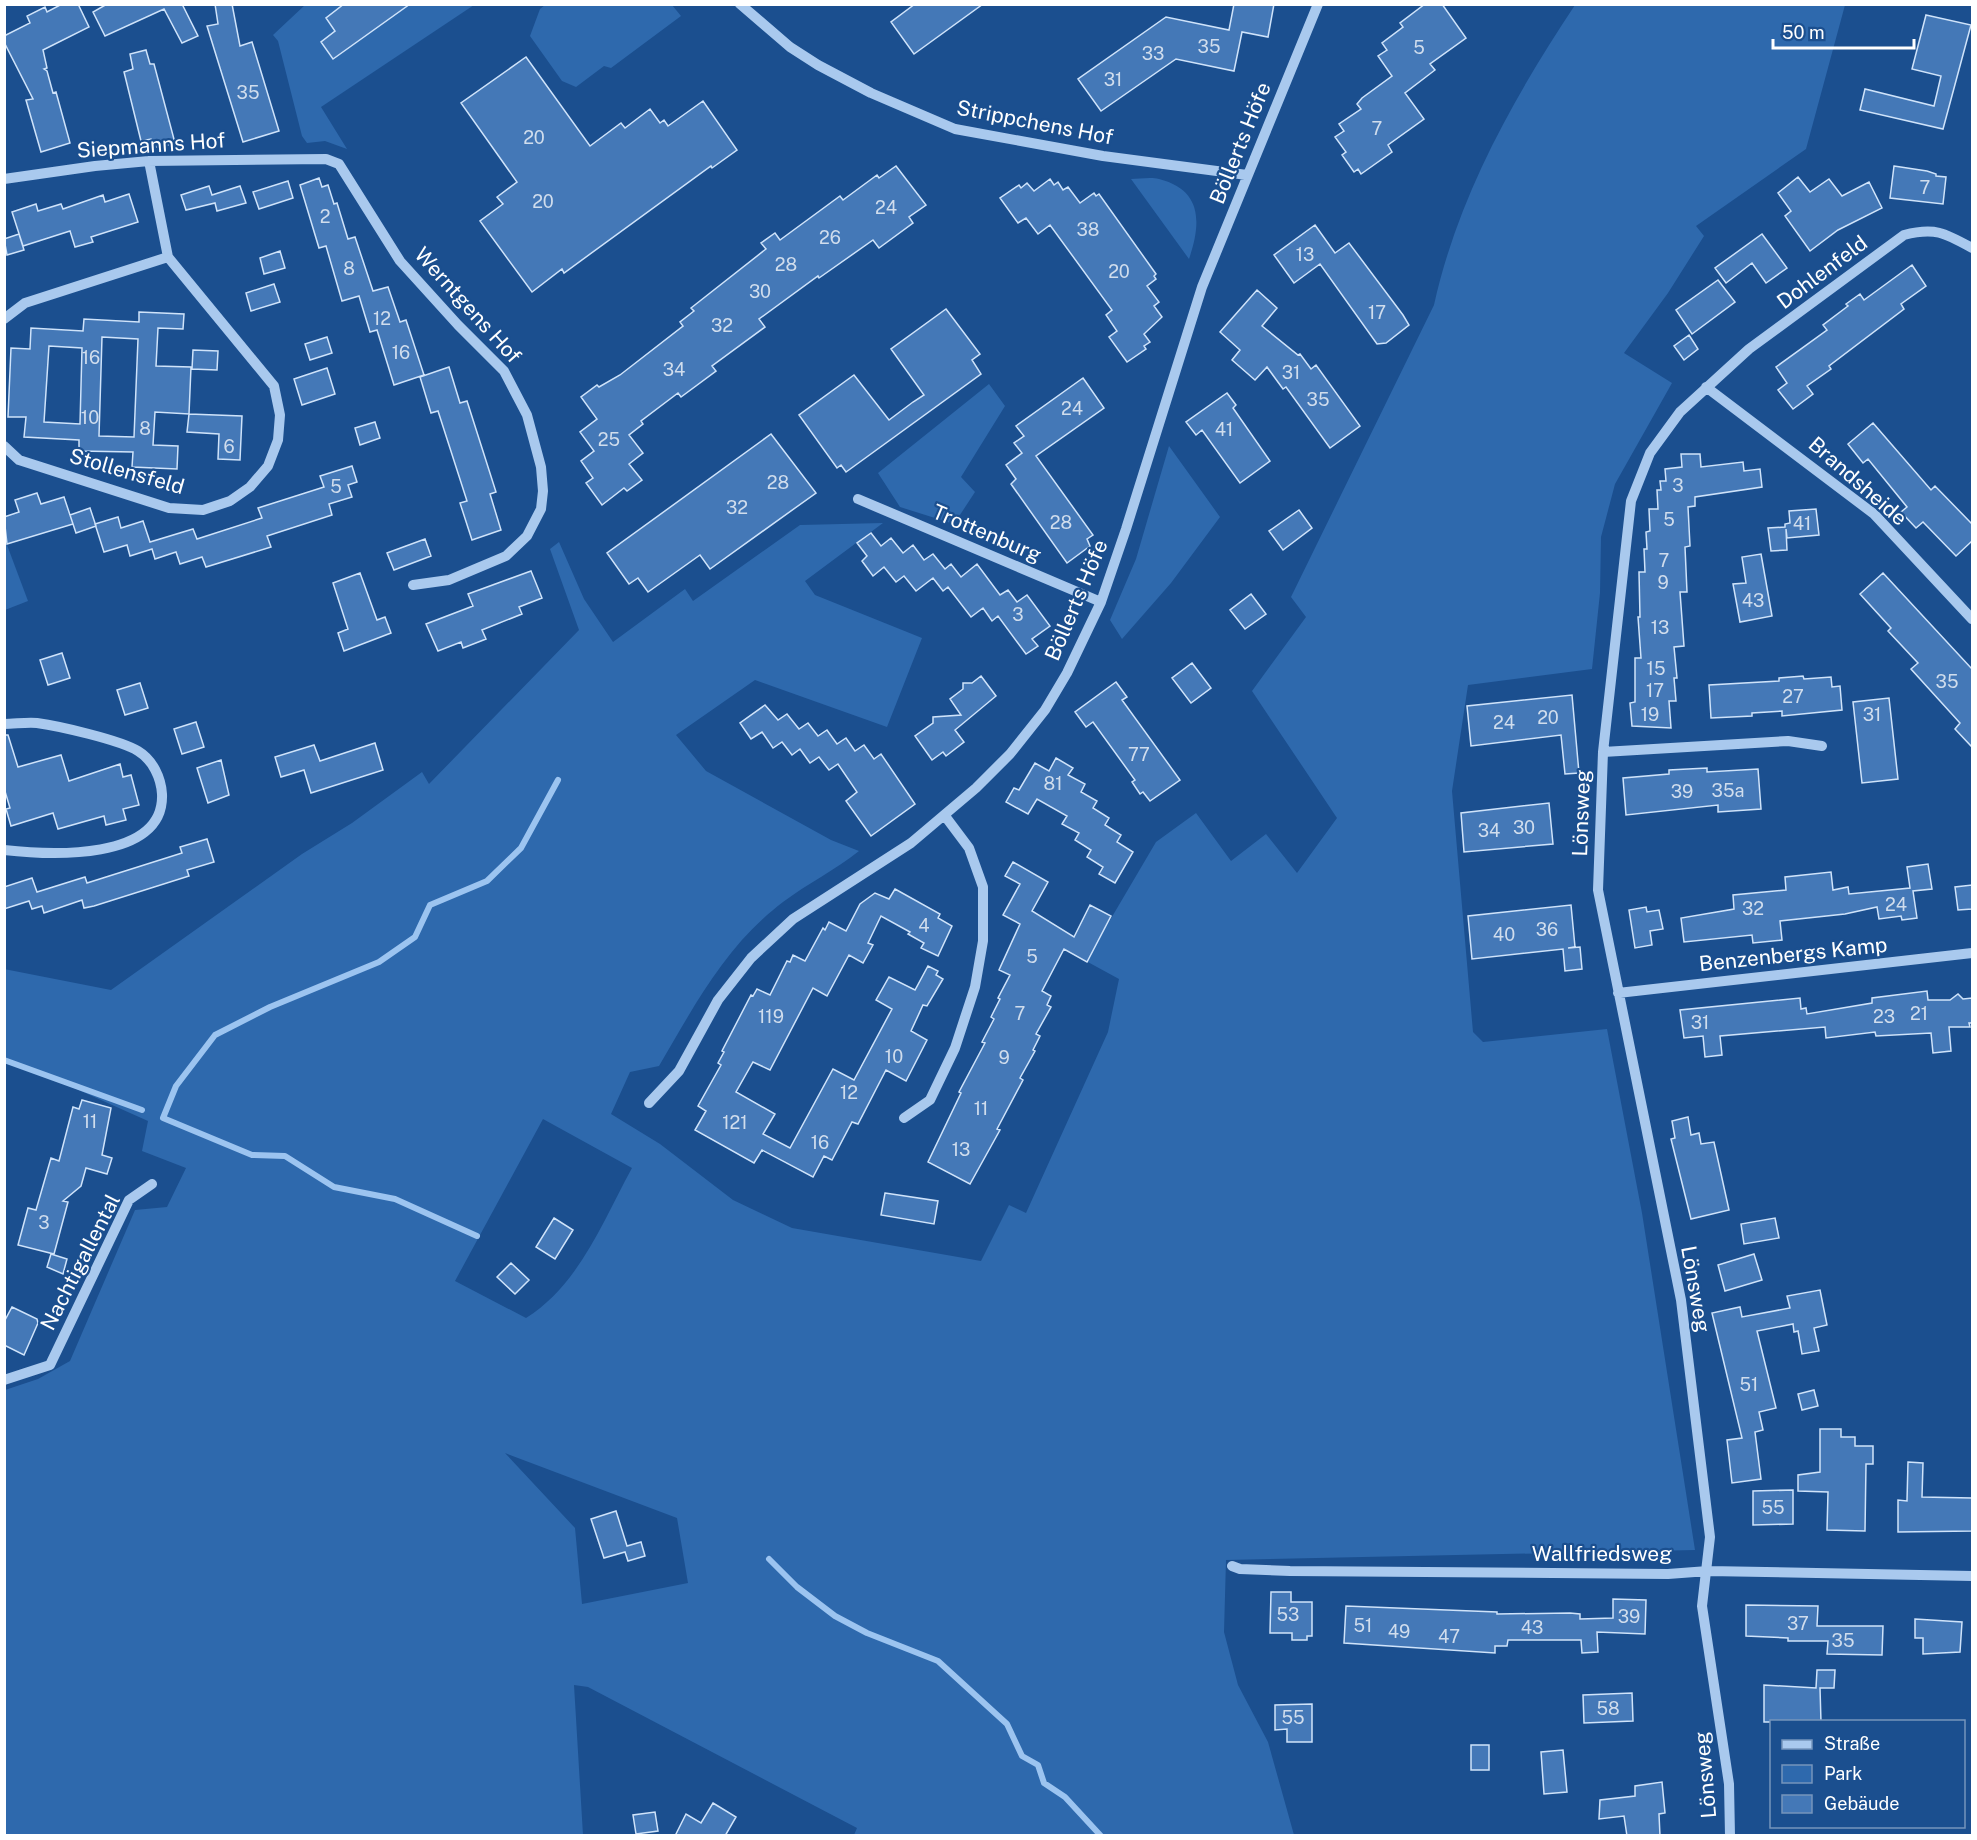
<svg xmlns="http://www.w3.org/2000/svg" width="1977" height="1840" font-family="'Public Sans',sans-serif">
	<rect width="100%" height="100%" fill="#1b4f8f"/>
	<!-- green -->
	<path fill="#2e69ad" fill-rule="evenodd" d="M305 5H474L321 107 347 149 325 141 307 143 302 136 278 41 273 35Z
		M545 5H672L681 16 611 68 604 66 576 87 562 81 530 36 540 9Z
		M1575 5H1845L1806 149 1696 226 1704 236 1668 293 1624 353 1672 383 1615 484 1601 537 1600 593 1592 669 1468 685 1452 791 1473 1032 1483 1042 1607 1029 1642 1213 1695 1550 1226 1560 1224 1632 1238 1685 1268 1742 1294 1835H854L857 1828 588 1687 574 1685 583 1835H5V1390L38 1379 70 1361 135 1210 167 1207 186 1168 142 1151 148 1121 54 1079 5 1063 4 969 111 990 302 854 352 823 422 772 429 784 579 630 550 549 559 542 584 599 613 642 685 589 693 601 800 525 883 523 805 581 815 595 922 638 887 727 755 680 676 735 706 771 831 840 859 851C835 870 807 884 783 902 725 946 695 1005 659 1066L630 1072 611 1114 660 1144 733 1200 792 1228 981 1261 1009 1205 1026 1213 1108 1032 1119 979 1086 961 1156 842 1196 813 1231 861 1266 834 1297 873 1337 818 1252 691 1306 617 1291 597 1434 305C1458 196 1514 97 1575 5ZM543 1119 632 1168C603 1221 579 1285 526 1318L455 1281ZM505 1453 677 1518 688 1583 582 1604 575 1528Z
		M1131 179C1139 179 1151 177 1159 179 1203 190 1201 224 1189 259Z
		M989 384 1005 406 961 477 975 492 954 524 900 507 878 473Z
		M1169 446 1220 517 1171 583 1122 639 1110 620 1136 559Z
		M4 537 28 601 5 610H4Z"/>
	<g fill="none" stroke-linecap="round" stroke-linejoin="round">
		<!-- stream -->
		<path stroke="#9cc4f0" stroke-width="6" d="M4 1060 142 1110
			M477 1236 395 1199 334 1187 285 1156 252 1155 163 1118 176 1086 215 1035 270 1007 379 962 415 937 430 905 487 881 521 848 558 780
			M769 1559 797 1587 835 1616 867 1633 938 1661 1007 1724 1022 1756 1038 1765 1044 1783 1065 1797 1101 1836"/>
	</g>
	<!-- building -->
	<path fill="#4478b7" stroke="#cfe3fa" stroke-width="1.5" fill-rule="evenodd" d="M62 4H78L89 27 43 50 47 68 44 69 47 71 53 93 56 92 70 143 41 152 26 100 33 99 4 42V36L30 23 27 16 45 7 47 12Z
		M107 4H182L198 36 182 43 164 9 105 36 93 12Z
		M215 4H232L240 46 252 42 279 131 243 142 207 26 218 24Z
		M344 4H410L333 59 321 42 335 31 326 18Z
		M915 4H983L914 54 891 22Z
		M1234 4H1274L1268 37 1242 32 1234 71 1176 59 1101 111 1078 79 1166 17 1229 30Z
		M1425 4H1442L1466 38 1430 64 1435 70 1405 93 1424 119 1388 145 1392 152 1361 174 1358 169 1354 172 1342 155 1346 152 1335 137 1344 131 1339 124 1361 109 1357 104 1362 98 1392 76 1378 56 1387 50 1382 43 1403 27 1400 23Z
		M1926 15 1971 25 1943 129 1860 110 1865 89 1934 106 1941 76 1912 69Z
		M146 50 150 64H154L175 143 162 147H154L151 139 141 141 124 72 133 69 130 54Z
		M526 57 590 146 621 123 625 128 650 109 660 123 664 120 668 126 703 101 737 150 712 168 711 166 564 273 562 269 532 292 480 221 503 204 497 197 517 182 461 103Z
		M896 166 926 205 909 217 913 223 879 248 873 240 819 278 818 276 759 319 765 327 712 366 716 371 681 397 678 393 641 421 643 424 629 435 643 453 629 464 642 480 627 491 624 488 602 505 586 483 593 478 581 461 594 451 580 432 597 419 581 397 597 385 599 387 620 375 683 326 680 322 694 311 691 308 766 249 761 243 775 233 780 240 840 196 843 200 877 175 879 178Z
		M1894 166 1927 171 1936 174V176L1946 177 1943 204 1890 198Z
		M1798 177 1810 192 1829 179 1842 196 1869 182 1882 208 1838 230 1810 251 1785 216 1791 211 1778 193Z
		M319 178 322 187 328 185 334 204 337 203 348 239 355 237 373 291 388 287 400 322 406 320 424 375 394 385 377 330 370 332 359 296 342 301 326 246 319 248 300 185Z
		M1050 179 1054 185 1058 182 1063 190 1068 187 1080 203 1094 193 1096 196 1099 194 1156 274 1154 276 1156 279 1147 286 1159 302 1154 306 1162 317 1144 334 1150 342 1144 346 1146 349 1127 362 1109 337 1117 331 1106 315 1112 310 1050 225 1038 234 1026 218 1018 223 1000 198 1019 185 1021 188 1027 183 1034 191Z
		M288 181 293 198 259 209 253 192Z
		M209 186 212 195 240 186 246 203 217 211 215 203 186 210 181 195Z
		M129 194 138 222 91 237 93 242 75 247 70 231 23 246 12 212 36 204 38 211 61 204 63 209 103 195 105 202Z
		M1315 225 1335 253 1349 243 1403 315 1409 325 1386 343 1377 344 1320 264 1294 283 1274 255Z
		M19 234 24 250 7 255 4 239Z
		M1762 234 1787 268 1766 283 1752 263 1726 283 1715 268Z
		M280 251 285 268 264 274 260 258Z
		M1912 265 1926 286 1901 304 1904 309 1829 366 1831 369 1807 386 1813 394 1793 409 1778 390 1787 383 1776 367 1827 330 1823 325 1848 306 1846 304 1860 294 1864 300Z
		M1718 280 1735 302 1692 334 1676 310Z
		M274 284 280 302 251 311 246 293Z
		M1257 290 1277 308 1262 326 1298 355 1300 354 1311 369 1316 365 1360 426 1330 448 1286 387 1283 389 1267 367 1255 380 1232 360 1240 350 1220 332Z
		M946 309 980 354 972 360 981 374 846 472 841 465 837 468 799 415 854 375 889 420 913 402 924 395 891 349Z
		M139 312 184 314 183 329 158 328 156 366 191 367 189 414 155 412 153 445 178 446 177 469 132 467 133 452 79 451V440L24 437 26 417H8L11 348 30 349 31 328 83 331 84 319 139 322ZM102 337 138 339 134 437 99 436ZM49 346 82 348 80 424 44 422Z
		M1689 335 1698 349 1684 360 1674 346Z
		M327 337 332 353 310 360 305 344Z
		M193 350 218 351 217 370 192 369Z
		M449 367 460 403 467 401 496 492 490 494 501 530 472 540 460 503 467 501 438 411 431 413 420 377Z
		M327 368 335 394 302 405 294 379Z
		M1083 378 1104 408 1036 456 1093 535 1087 539 1090 546 1067 563 1011 484 1016 479 1006 465 1022 453 1014 443 1024 436 1016 426Z
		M1227 393 1236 405 1233 408 1270 461 1240 483 1202 430 1196 435 1186 422Z
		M189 414 242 416 240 460 218 459 219 434 187 432Z
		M375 422 380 438 360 445 355 428Z
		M1873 423 1931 490 1935 486 1972 524V541L1956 556 1923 522 1916 528 1901 512 1907 507 1868 459 1863 463 1848 444Z
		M771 434 816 493 710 569 700 555 648 592 638 578 629 584 607 553Z
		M1681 454H1700L1701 467 1743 462 1744 471 1760 469 1762 487 1695 497V506L1688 507 1690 546 1685 547 1687 592H1680L1684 646 1674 647 1677 678H1674L1676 701H1669L1671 728 1632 726 1630 703 1635 702V658H1641L1638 617H1640L1639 572H1645L1644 549H1647L1646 532 1650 531 1649 509H1658L1657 490H1661L1660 481H1666L1665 469 1682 467Z
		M352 466 357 482 348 485 352 497 329 504 332 515 267 536 271 547 206 567 202 557 180 564 176 552 155 559 152 549 130 556 127 545 104 552 95 524 118 517 121 528 143 521 150 542 193 529 197 539 262 518 258 508 324 487 320 476Z
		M37 493 41 504 64 497 73 524 7 544 4 517 19 512 15 500Z
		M90 508 96 526 76 533 70 515Z
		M1816 509 1819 535 1787 538 1786 529 1787 550 1771 551 1768 528 1785 527V524L1790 523 1789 511Z
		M1299 510 1312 528 1283 550 1269 531Z
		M871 533 881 546 891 538 903 553 913 545 924 560 933 554 945 569 951 564 961 577 977 564 1000 595 1008 590 1017 602 1027 595 1050 626 1032 639 1038 646 1026 654 998 616 992 621 983 608 971 617 948 587 943 591 933 578 916 591 904 576 896 582 884 567 873 576 862 561 867 556 857 543Z
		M425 539 431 556 394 570 387 553Z
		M1761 554 1772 616 1740 622 1733 584 1746 583 1742 557Z
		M531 571 542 598 519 607 522 614 482 630 486 639 463 648 461 642 438 651 426 624 473 606 468 594Z
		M360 573 377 620 385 617 391 633 344 651 338 633 348 629 333 583Z
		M1883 573 1972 669V747L1955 729 1960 723 1911 669 1918 663 1888 631 1891 628 1860 594Z
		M1251 594 1266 614 1245 629 1230 610Z
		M62 653 70 678 48 685 40 660Z
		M1192 663 1211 688 1191 703 1172 678Z
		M981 676 996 696 955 730 964 742 946 756 943 752 932 760 915 736 933 723V717L961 715 950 699 963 689V683H972Z
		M1803 676 1804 679 1831 677 1832 687 1840 686 1842 710 1782 716V711L1752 713V716L1711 718 1709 685 1779 681V678Z
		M1116 682 1127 697 1122 700 1180 780 1150 801 1143 792 1140 794 1132 782 1135 780 1093 722 1086 727 1075 712Z
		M140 683 148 708 125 715 117 690Z
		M1572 695 1579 773 1565 774 1561 735 1471 746 1467 706Z
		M1889 698 1898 779 1862 783 1853 702Z
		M765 705 778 720 787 714 799 729 808 723 818 736 827 730 837 744 846 738 855 751 864 745 874 759 881 754 915 804 871 836 846 801 857 792 838 764 829 770 819 757 810 763 800 749 792 755 782 742 773 748 762 732 751 739 740 723Z
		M196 722 204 747 182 754 174 729Z
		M4 735H8L18 767 61 755 69 781 120 764 123 777 131 775 139 805 123 809 126 820 106 825 104 816 58 829 53 813 11 826 6 809 10 808 4 788Z
		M375 743 383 770 311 793 304 770 281 777 275 757 314 745 320 761Z
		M1056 758 1073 768 1068 775 1085 784 1081 792 1097 801 1093 808 1109 818 1105 825 1121 835 1117 842 1133 852 1115 883 1099 874 1103 867 1087 857 1091 850 1075 840 1079 833 1062 824 1067 816 1037 799 1028 814 1006 802 1014 788 1019 790 1035 763 1049 771Z
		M221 760 229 795 208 803 197 768Z
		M1707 768V772L1758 769 1761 809 1718 812V805L1626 815 1623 778 1669 774V770Z
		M1549 803 1553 844 1464 852 1461 813Z
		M207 839 214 862 187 870 189 876 94 906 84 908 82 900 44 913 42 906 32 909 29 901 4 909V887L32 878 37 892 85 877 87 883 182 853 180 847Z
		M1013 862 1048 882 1032 911 1074 937 1090 905 1111 916 1087 962 1064 949 1042 991 1051 996 1047 1005 1051 1007 1036 1034 1040 1036 1033 1050 1035 1051 1020 1078 1023 1080 997 1129 1000 1130 970 1184 928 1162 961 1093 959 1092 985 1043 982 1042 994 1019 991 1017 1000 999 998 998 1010 975 999 970 1020 924 1003 915 1020 884 1005 876Z
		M1928 864 1932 889 1913 891 1917 918 1902 920 1901 916 1879 919 1877 907 1845 914 1780 921 1782 940 1753 943 1752 935 1684 942 1681 918 1734 909 1733 895 1786 890 1785 877 1831 872 1833 890 1848 887 1849 894 1910 888 1907 867Z
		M1972 885V909L1958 910 1955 887Z
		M895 889 940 914 938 918 952 926 938 956 921 948 924 943 908 934 910 932 881 916 868 943 873 945 863 963 849 955 827 996 813 988 770 1070 753 1062 736 1092 775 1114 763 1134 790 1148 833 1069 854 1080 892 1009 876 1000 889 977 915 990 928 966 938 971 936 975 943 979 927 1006 923 1005 911 1031 927 1040 906 1081 886 1070 858 1124 852 1122 832 1160 824 1156 813 1177 762 1150 754 1163 695 1130 706 1111 698 1106 721 1065 718 1063 724 1052 722 1051 751 995 753 996 757 989 770 995 787 961 790 962 793 955 805 961 823 928 825 930 829 922 846 931 860 904 875 893 889 899Z
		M1571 905 1575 947 1568 948 1580 947 1582 969 1565 971 1563 949 1472 959 1468 916Z
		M1646 907 1647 912 1659 910 1663 929 1650 931 1652 945 1635 948 1629 910Z
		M1927 991 1928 1000H1950L1958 994 1963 999 1972 998V1023H1969L1970 1027H1949L1951 1051 1933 1053 1931 1033 1876 1036 1875 1032 1826 1038 1825 1027 1720 1036 1722 1055 1705 1057 1703 1036 1684 1038 1680 1010 1800 998 1801 1009 1806 1008 1807 1014 1872 1003V998Z
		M82 1100 111 1108 102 1155 112 1158 107 1174 86 1168 81 1186 63 1201 68 1202 54 1254 18 1245 28 1208 36 1210 51 1158 59 1161 73 1107 79 1109Z
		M1688 1117 1691 1135 1699 1133 1701 1144 1714 1142 1729 1210 1691 1219 1671 1139 1675 1138 1672 1121Z
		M885 1193 938 1201 934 1224 881 1215Z
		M554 1218 573 1230 555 1259 536 1247Z
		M1775 1218 1779 1238 1744 1244 1741 1224Z
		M51 1254 67 1259 63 1274 47 1267Z
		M1754 1254 1762 1280 1725 1291 1718 1265Z
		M511 1263 529 1280 515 1294 497 1277Z
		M1820 1290 1827 1325 1814 1328 1819 1351 1802 1354 1798 1331 1794 1332 1793 1324 1757 1331 1776 1408 1759 1412 1763 1430 1755 1432 1761 1479 1732 1483 1727 1440 1742 1438 1712 1313 1740 1307 1742 1317 1790 1308 1787 1296Z
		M12 1307 37 1319 38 1323 24 1355 4 1345V1322Z
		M1814 1390 1818 1406 1802 1410 1798 1394Z
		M1820 1429H1841V1437H1855V1446H1873V1464H1866L1865 1531 1827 1530 1828 1492 1798 1491V1475L1820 1472Z
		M1908 1462 1923 1463 1922 1497 1972 1498V1531L1898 1532V1500L1907 1501Z
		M1793 1490V1524L1753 1525V1491Z
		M616 1511 627 1546 641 1542 645 1556 628 1561 625 1552 604 1558 591 1519Z
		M1271 1592H1291V1602H1312V1636H1307V1640H1292V1633H1270Z
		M1613 1599 1646 1600 1645 1634 1597 1632 1598 1652 1582 1653 1581 1640H1508L1507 1646H1495V1653L1344 1643 1346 1606 1497 1612V1614L1570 1613 1580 1614V1619L1613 1618Z
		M1746 1605 1818 1606 1817 1626H1883L1882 1655 1827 1654 1828 1641H1788V1638L1746 1636Z
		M1915 1619 1962 1622 1960 1652 1923 1654V1638H1915Z
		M1817 1670H1835L1834 1688H1820L1821 1722H1764V1685L1816 1688Z
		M1632 1693 1633 1721 1584 1723 1583 1695Z
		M1312 1704V1742H1287V1729L1275 1730V1705Z
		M1471 1745H1489V1770H1471Z
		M1563 1750 1567 1792 1544 1794 1541 1752Z
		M1662 1782 1665 1813 1659 1814 1660 1836H1627L1624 1816 1599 1819 1600 1800 1635 1796V1786Z
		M713 1803 736 1817 725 1836H675L686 1814 701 1823Z
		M655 1812 658 1831 636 1834 633 1815Z"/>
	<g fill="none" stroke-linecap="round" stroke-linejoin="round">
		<!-- minor -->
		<path stroke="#a9c9ee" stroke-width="10" d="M740 4 790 47 818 65 871 93 955 129 1103 156 1247 175
			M4 179 95 166 149 161 326 159 339 164 400 261 458 325 504 371 527 415 541 467 543 491 541 509 527 536 506 556 449 580 413 585
			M4 319 25 303 168 257
			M1706 387 1874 514 1972 619
			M4 446 19 460 169 508 203 510 230 501 250 487 268 466 278 440 280 415 274 386 168 257 149 161
			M858 499 1101 602
			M4 724C15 724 26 722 37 723 59 726 120 740 138 751 153 760 161 778 162 794 165 862 48 855 4 850
			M1603 752 1788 741 1822 746
			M1618 993 1972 953
			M649 1103 679 1071 718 1000 751 958 793 919 911 843 976 788 1010 754 1045 710 1067 673 1101 602 1126 529 1202 287 1318 4
			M904 1118 930 1100 955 1048 975 987 983 941V887L969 848 945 816
			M4 1380 50 1365 129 1200 152 1184
			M1232 1566 1240 1569 1290 1571 1668 1574 1708 1571 1972 1576
			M1730 1836 1729 1784 1702 1606 1710 1537 1681 1300 1598 890 1603 752 1631 501 1650 453 1680 412 1749 349 1904 235C1935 227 1945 233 1972 248"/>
	</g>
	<g text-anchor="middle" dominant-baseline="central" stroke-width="4.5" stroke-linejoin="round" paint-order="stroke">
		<!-- number labels -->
		<g font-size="18" fill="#d0dded">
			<text x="1209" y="46">35</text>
			<text x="1419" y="47">5</text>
			<text x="1153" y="53">33</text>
			<text x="1113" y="79">31</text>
			<text x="248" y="92">35</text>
			<text x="1377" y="128">7</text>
			<text x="534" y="137">20</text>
			<text x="1925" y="187">7</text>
			<text x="543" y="201">20</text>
			<text x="886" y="207">24</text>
			<text x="325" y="216">2</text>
			<text x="1088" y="229">38</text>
			<text x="830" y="237">26</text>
			<text x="1305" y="254">13</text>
			<text x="786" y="264">28</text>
			<text x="349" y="268">8</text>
			<text x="1119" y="271">20</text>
			<text x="760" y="291">30</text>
			<text x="1377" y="312">17</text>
			<text x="382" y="318">12</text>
			<text x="722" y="325">32</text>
			<text x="401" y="352">16</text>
			<text x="91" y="357">16</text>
			<text x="674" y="369">34</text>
			<text x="1291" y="372">31</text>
			<text x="1318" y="399">35</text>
			<text x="1072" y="408">24</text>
			<text x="90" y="417">10</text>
			<text x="145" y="428">8</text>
			<text x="1224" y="429">41</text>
			<text x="609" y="439">25</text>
			<text x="229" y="446">6</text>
			<text x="778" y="482">28</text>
			<text x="1678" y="485">3</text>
			<text x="336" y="486">5</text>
			<text x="737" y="507">32</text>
			<text x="1669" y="519">5</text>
			<text x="1061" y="522">28</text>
			<text x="1802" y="523">41</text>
			<text x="1664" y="560">7</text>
			<text x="1663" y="582">9</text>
			<text x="1753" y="600">43</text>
			<text x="1018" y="614">3</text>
			<text x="1660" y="627">13</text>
			<text x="1656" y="668">15</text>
			<text x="1947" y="681">35</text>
			<text x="1655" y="690">17</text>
			<text x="1793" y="696">27</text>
			<text x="1650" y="714">19</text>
			<text x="1872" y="714">31</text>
			<text x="1548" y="717">20</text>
			<text x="1504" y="722">24</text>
			<text x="1139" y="754">77</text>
			<text x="1053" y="783">81</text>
			<text x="1728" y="790">35a</text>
			<text x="1682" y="791">39</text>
			<text x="1524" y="827">30</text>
			<text x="1489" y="830">34</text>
			<text x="1896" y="904">24</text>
			<text x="1753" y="908">32</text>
			<text x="924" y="925">4</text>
			<text x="1547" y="929">36</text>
			<text x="1504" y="934">40</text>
			<text x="1032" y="956">5</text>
			<text x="1020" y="1013">7</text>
			<text x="1919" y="1013">21</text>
			<text x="771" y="1016">119</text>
			<text x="1884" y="1016">23</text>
			<text x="1700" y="1022">31</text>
			<text x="894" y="1056">10</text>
			<text x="1004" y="1057">9</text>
			<text x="849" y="1092">12</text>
			<text x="981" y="1108">11</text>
			<text x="90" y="1121">11</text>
			<text x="735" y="1122">121</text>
			<text x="820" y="1142">16</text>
			<text x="961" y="1149">13</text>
			<text x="44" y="1222">3</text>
			<text x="1749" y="1384">51</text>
			<text x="1773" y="1507">55</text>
			<text x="1288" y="1614">53</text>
			<text x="1629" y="1616">39</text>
			<text x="1798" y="1623">37</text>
			<text x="1363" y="1625">51</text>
			<text x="1532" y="1627">43</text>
			<text x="1399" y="1631">49</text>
			<text x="1449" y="1636">47</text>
			<text x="1843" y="1640">35</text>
			<text x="1608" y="1708">58</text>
			<text x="1293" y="1717">55</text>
		</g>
		<!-- street labels -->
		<g font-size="21" fill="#fff" stroke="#1b4f8f">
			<text transform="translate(1035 122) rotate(11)">Strippchens Hof</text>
			<text transform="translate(1240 143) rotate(-68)">Böllerts Höfe</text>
			<text transform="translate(151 145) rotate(-4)">Siepmanns Hof</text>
			<text transform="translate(1822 272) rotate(-37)">Dohlenfeld</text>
			<text transform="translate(468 305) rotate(48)">Werntgens Hof</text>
			<text transform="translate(127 471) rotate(16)">Stollensfeld</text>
			<text transform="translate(1858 481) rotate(41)">Brandsheide</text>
			<text transform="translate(987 533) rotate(23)">Trottenburg</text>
			<text transform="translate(1076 600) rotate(-67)">Böllerts Höfe</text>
			<text transform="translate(1581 813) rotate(-88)">Lönsweg</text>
			<text transform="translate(1793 954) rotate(-6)">Benzenbergs Kamp</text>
			<text transform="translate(80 1262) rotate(-63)">Nachtigallental</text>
			<text transform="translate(1696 1289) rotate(80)">Lönsweg</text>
			<text x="1602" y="1553">Wallfriedsweg</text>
			<text transform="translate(1705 1775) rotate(-95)">Lönsweg</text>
		</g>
	</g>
	<!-- border -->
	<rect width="1977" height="1840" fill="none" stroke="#ffffff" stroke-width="12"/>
	<!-- legend -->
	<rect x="1770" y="1720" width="195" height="108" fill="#1b4f8f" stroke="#7695bc" stroke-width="1.5"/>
	<rect x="1782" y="1740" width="30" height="9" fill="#a9c9ee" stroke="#7695bc" stroke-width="1.5"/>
	<text x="1824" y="1750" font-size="18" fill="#ffffff">Straße</text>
	<rect x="1782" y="1765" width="30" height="18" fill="#2e69ad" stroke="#7695bc" stroke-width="1.5"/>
	<text x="1824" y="1780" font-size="18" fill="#ffffff">Park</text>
	<rect x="1782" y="1795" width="30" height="18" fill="#4478b7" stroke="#7695bc" stroke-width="1.5"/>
	<text x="1824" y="1810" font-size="18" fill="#ffffff">Gebäude</text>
	<!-- scale -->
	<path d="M1773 39v9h141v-9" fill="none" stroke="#ffffff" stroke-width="3"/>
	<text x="1782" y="39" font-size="18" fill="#ffffff" stroke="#1b4f8f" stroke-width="4.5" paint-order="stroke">50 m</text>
</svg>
